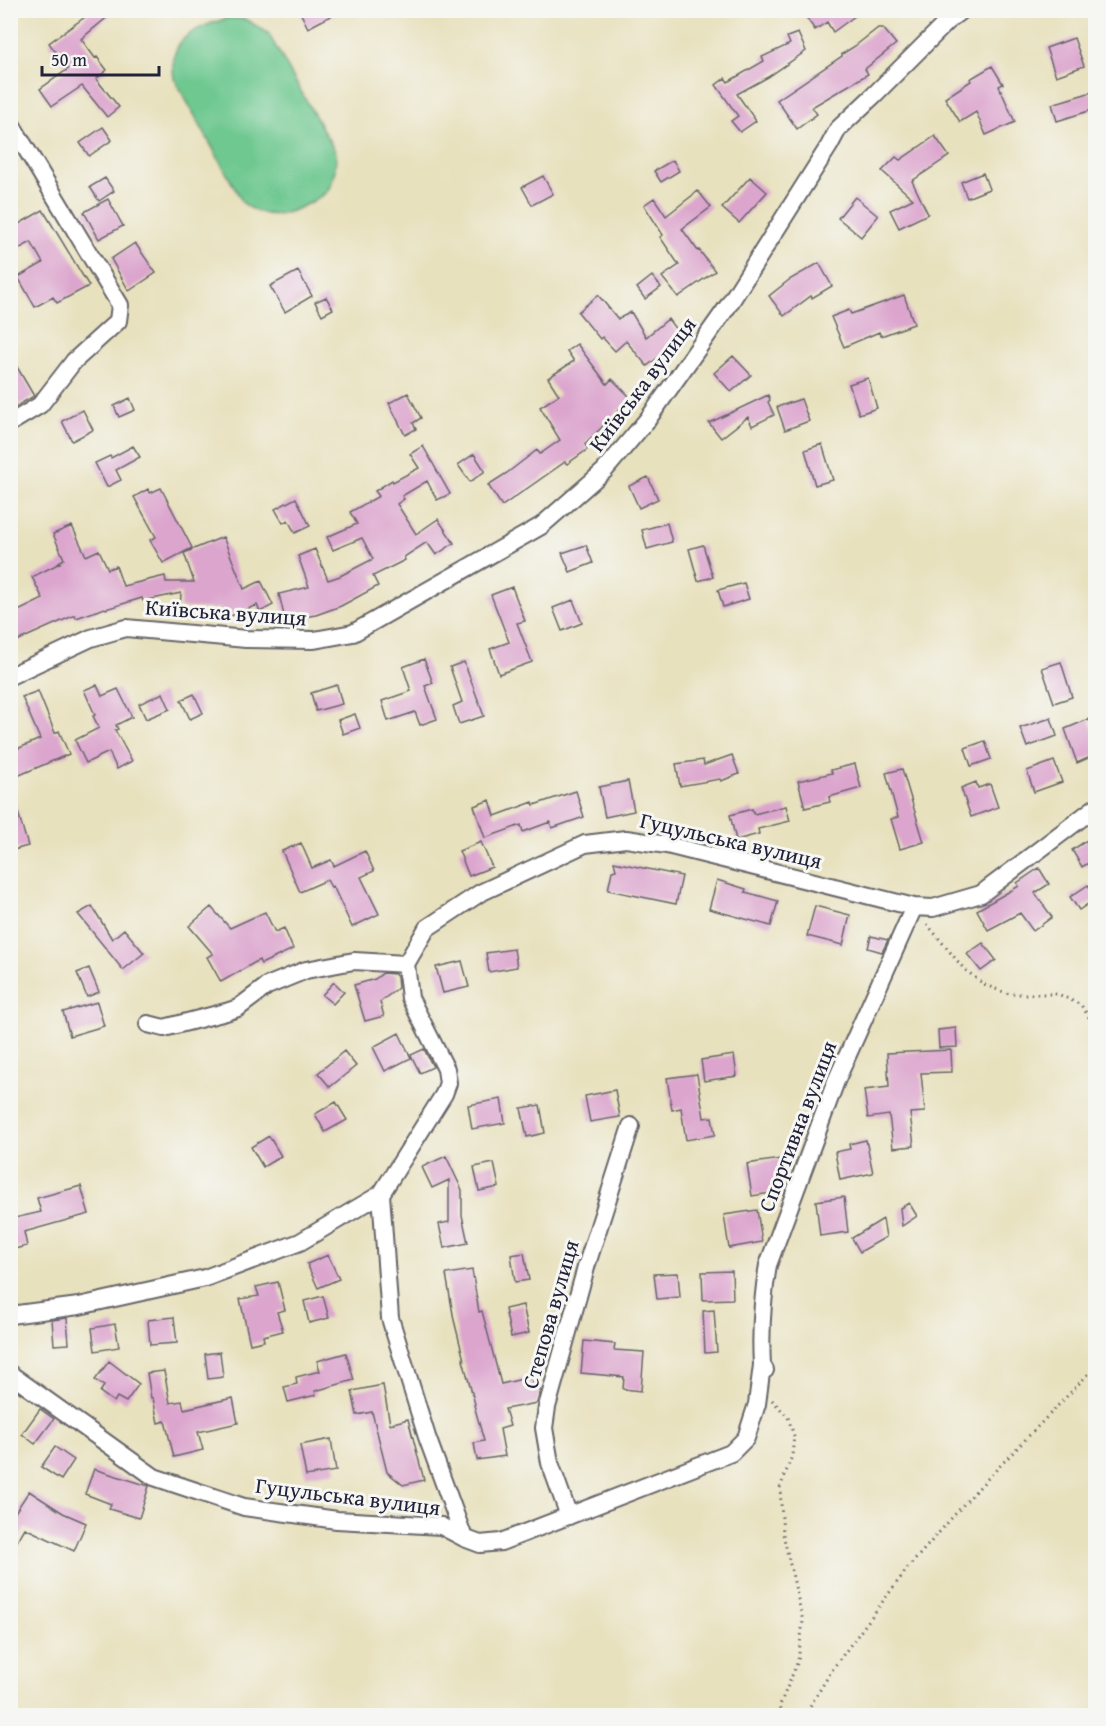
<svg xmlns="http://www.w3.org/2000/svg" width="1106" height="1726" font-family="'Gentium Book Plus',serif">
	<rect width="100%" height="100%" fill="#f6f6f2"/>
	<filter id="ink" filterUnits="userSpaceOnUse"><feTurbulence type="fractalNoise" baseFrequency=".0167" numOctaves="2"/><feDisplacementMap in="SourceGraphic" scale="12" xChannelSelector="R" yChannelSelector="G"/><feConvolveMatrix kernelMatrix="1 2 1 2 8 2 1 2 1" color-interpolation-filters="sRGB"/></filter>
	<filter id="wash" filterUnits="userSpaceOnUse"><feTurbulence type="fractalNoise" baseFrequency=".008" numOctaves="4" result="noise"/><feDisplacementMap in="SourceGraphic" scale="24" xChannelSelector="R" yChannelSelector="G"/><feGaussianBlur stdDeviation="1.35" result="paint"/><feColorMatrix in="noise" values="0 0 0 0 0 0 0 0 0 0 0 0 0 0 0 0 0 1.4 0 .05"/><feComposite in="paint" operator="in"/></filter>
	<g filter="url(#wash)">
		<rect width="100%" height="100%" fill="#e8e1be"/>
		<!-- green -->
		<path fill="#6ec890" stroke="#487566" stroke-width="1.5" d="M228 18 245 19 268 33 336 153C336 166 335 179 328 190 325 195 318 197 313 201 288 215 267 222 243 203L174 78C167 37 196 28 228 18Z"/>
		<g id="blocks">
			<!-- building -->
			<path fill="#dca5ce" d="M91 10H116L81 39 95 58 97 57 107 70 96 79 119 107 107 117 82 86 52 106 40 89 68 69 49 43 85 17Z
				M299 10H342L308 28Z
				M801 10H863L833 32 827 22 815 30Z
				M878 28H883L896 44 865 69 868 74 812 107 817 114 797 129 777 100 842 56V54L855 46Z
				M798 33 806 51 768 77 737 94 756 121 740 132 731 121 738 116 716 85 725 78 728 82 764 61 762 57 790 44 787 37Z
				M1074 38 1084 66 1056 76 1046 48Z
				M992 66 1003 84 999 86 1015 122 986 135 976 112 960 122 945 98 971 81 970 79Z
				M1092 92 1095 109 1057 121 1052 104Z
				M103 127 112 140 89 156 80 143Z
				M935 136 949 156 912 181 928 214 899 228 890 210 913 199 882 171 896 157 900 160Z
				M673 160 679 171 661 182 654 171Z
				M983 173 989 189 967 198 961 182Z
				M543 176 553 194 532 205 522 187Z
				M750 177 767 192 739 223 722 208Z
				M105 178 114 191 99 201 90 187Z
				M698 191 711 207 682 229 698 251 699 250 715 271 678 297 662 277 679 265 660 237 663 235 644 205 654 198 666 216Z
				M855 197 878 216 861 237 838 218Z
				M108 199 123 226 99 239 84 212Z
				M43 210 89 286 57 303 53 297 35 307 18 277 43 263 31 242 10 254V229Z
				M135 243 156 273 129 291 111 259Z
				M819 263 832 286 812 298 811 296 784 316 769 296 789 280Z
				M298 271 312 296 285 312 270 286Z
				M652 276 661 287 645 299 637 288Z
				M598 295 618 319 631 312 646 337 668 319 683 339 647 366 626 341 615 351 602 337 600 339 578 312Z
				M904 295 914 324 881 336 879 332 844 347 831 317 849 310 851 314Z
				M326 297 333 309 322 315 315 302Z
				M577 344 607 384 612 379 631 398 585 444 588 449 567 464 565 462 502 506 488 485 507 473 537 450 540 454 560 440 540 407 559 395 548 378 574 361 567 351Z
				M10 355 34 396 10 410Z
				M733 356 751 375 731 392 714 373Z
				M868 378 877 408 859 414 849 384Z
				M408 393 421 418 413 423 416 429 405 435 389 403Z
				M768 395 770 400 768 402 774 415 752 426 748 417 721 438 709 423Z
				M130 398 135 410 119 417 114 406Z
				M801 399 809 421 785 430 777 407Z
				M83 410 93 430 72 441 62 421Z
				M822 444 833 480 815 485 805 450Z
				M133 446 140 457 116 470 121 480 107 487 95 463 110 456 111 458Z
				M423 446 450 494 437 500 427 481 402 496 404 499 397 504 416 534 438 519 454 543 436 555 427 542 404 557 405 560 373 576 378 586 341 606 316 615 285 620 279 594 309 587 298 556 315 549 328 580 340 576 373 559 362 538 333 550 327 537 357 524 350 512 379 496 375 491 392 480 393 482 419 468 410 454Z
				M474 454 485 471 470 482 458 465Z
				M648 477 658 499 639 508 629 486Z
				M161 488 192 548 163 563 150 540 156 537 134 497 148 489 150 493Z
				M296 498 310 526 295 533 288 520 283 523 275 509Z
				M667 523 672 542 647 549 642 530Z
				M72 526 86 556 99 550 108 569 116 566 123 586 165 576 166 582H194L184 553 223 537 244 589 261 581 273 605 260 612 257 605 226 618 222 609 180 608 181 593 143 601 142 598 106 609 105 608 76 618 75 615 10 644V615L43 599 32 577 60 563 59 562 64 559 53 534Z
				M586 545 593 563 570 572 562 553Z
				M703 545 713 577 698 581 689 549Z
				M744 583 749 599 723 607 718 590Z
				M512 587 525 621 517 623 532 662 499 674 490 649 509 642 491 595Z
				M573 600 582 623 562 631 553 608Z
				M424 659 433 683 425 686 437 719 420 725 415 712 388 721 382 701 411 691 403 667Z
				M464 662 484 716 459 724 453 706 462 702 450 667Z
				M1061 662 1072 697 1054 703 1042 668Z
				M97 685 102 696 118 689 132 717 116 725 118 729 115 730 132 761 117 769 109 752 86 763 75 740 99 728 93 716 95 715 84 690Z
				M337 685 342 704 316 711 311 693Z
				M38 691 55 733 59 731 69 754 10 779V752L40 739 22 697Z
				M163 693 170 709 146 719 139 704Z
				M194 694 203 713 190 719 181 700Z
				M355 714 360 728 343 734 338 720Z
				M1051 718 1057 736 1027 747 1020 728Z
				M1089 719 1095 734V755L1077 763 1065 729Z
				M985 741 991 759 971 766 965 748Z
				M732 755 739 774 721 781 720 779 680 786 676 764 703 760 704 765Z
				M1054 761 1062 782 1034 792 1027 771Z
				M855 764 861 788 829 797 830 802 805 808 798 781 832 773 831 770Z
				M902 769 924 842 900 849 891 819 898 817 886 773Z
				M628 781 634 811 605 817 599 787Z
				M976 782 978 788 990 784 998 807 971 817 961 788Z
				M576 791 584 817 552 828 550 822 523 832 521 825 485 838 474 806 490 800 495 816 533 802 534 805Z
				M10 799H14L28 846 13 850 10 842Z
				M786 806 790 821 758 829 759 834 736 840 730 815 752 809 754 814Z
				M1095 835V859L1082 867 1072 850Z
				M481 842 492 867 469 876 459 851Z
				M301 843 312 868 331 860 334 866 365 851 374 871 361 877 379 914 352 927 333 886 331 887 327 880 300 892 282 851Z
				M614 862 682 876 676 904 608 890 612 871 616 870Z
				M1039 868 1049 884 1035 893 1052 917 1033 931 1020 913 988 930 977 910 1019 886 1017 883Z
				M717 880 746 889 745 892 778 901 771 926 709 909Z
				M1088 885 1095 896V899L1079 910 1070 897Z
				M92 906 112 939 124 929 144 953 123 970 78 914Z
				M815 906 850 915 843 945 807 936Z
				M211 907 230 928 265 912 275 932 284 928 293 949 261 964 259 960 221 982 207 957 213 954 189 926Z
				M871 936 888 940 882 952 868 948Z
				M983 943 996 960 981 971 967 954Z
				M514 949 517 967 489 972 486 953Z
				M462 961 469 987 443 993 436 967Z
				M89 968 99 992 87 997 77 973Z
				M383 973 395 974 397 977 398 988 380 1002 384 1016 365 1021 354 985 375 979Z
				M334 982 344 992 333 1004 322 995Z
				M97 1002 104 1026 70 1036 63 1012Z
				M956 1028 957 1047 939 1048 938 1030Z
				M399 1033 411 1058 385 1071 373 1047Z
				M424 1049 433 1067 420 1073 411 1055Z
				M951 1050 952 1072 921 1073 925 1112 910 1113 914 1146 893 1148 889 1115 868 1118 864 1090 889 1087 887 1053Z
				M344 1051 356 1066 330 1087 318 1073Z
				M734 1055 737 1076 704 1081 701 1060Z
				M697 1074 704 1118 712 1117 715 1135 686 1140 681 1108 672 1110 667 1078Z
				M615 1090 620 1117 590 1122 585 1096Z
				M501 1099 505 1123 472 1129 468 1105Z
				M336 1102 347 1120 325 1132 315 1114Z
				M540 1105 545 1133 527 1137 521 1108Z
				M269 1136 281 1156 263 1167 251 1147Z
				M866 1140 873 1173 840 1180 835 1152 850 1149 849 1144Z
				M446 1156 462 1190V1215L468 1243 444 1248 439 1224 449 1222V1180L432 1188 422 1167Z
				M780 1159 784 1191 752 1196 747 1164Z
				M494 1163 499 1187 479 1191 474 1167Z
				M81 1186 89 1214 24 1232 27 1246 10 1250V1219L41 1212 37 1198Z
				M844 1197 848 1232 820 1236 816 1201Z
				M909 1203 917 1216 902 1226 900 1208Z
				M757 1210 762 1242 729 1248 724 1215Z
				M883 1219 886 1237 860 1252 852 1238Z
				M524 1253 529 1280 515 1282 511 1255Z
				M328 1255 339 1279 318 1288 307 1264Z
				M472 1270 479 1312 482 1311 501 1384 531 1377 534 1390 540 1389V1392L537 1403 505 1409 510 1426 500 1429 505 1456 477 1460 474 1443 484 1441 474 1405 475 1404 463 1360H464L454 1320 446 1274Z
				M732 1271 733 1299 703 1300 702 1272Z
				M678 1273 680 1297 657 1299 654 1274Z
				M278 1282 285 1310 277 1312 283 1331 263 1336 264 1341 250 1344 240 1299 259 1296 256 1287Z
				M323 1296 329 1318 309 1323 304 1301Z
				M523 1305 529 1333 511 1337 505 1309Z
				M714 1310 717 1352 705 1353 703 1311Z
				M174 1317 177 1343 150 1345 148 1320Z
				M67 1318 69 1344 54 1345 52 1320Z
				M115 1324 119 1347 95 1351 92 1328Z
				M584 1341 615 1344 614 1350 644 1352 641 1391 623 1389 624 1377 581 1373Z
				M220 1352 223 1377 208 1379 205 1354Z
				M346 1353 354 1380 315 1391 316 1395 288 1402 284 1387 297 1384 296 1377 320 1371 317 1361Z
				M109 1361 139 1384 126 1402 117 1397 114 1402 100 1392 104 1386 95 1380Z
				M164 1371 170 1403 182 1401 184 1409 233 1398 238 1423 198 1432 203 1450 174 1457 165 1421 158 1423 153 1398H151L147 1373Z
				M383 1385 390 1424 408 1419 424 1480 403 1485 387 1472 372 1412 357 1415 352 1391Z
				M40 1409 54 1419 35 1444 22 1434Z
				M331 1439 336 1471 306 1476 300 1445Z
				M55 1447 74 1460 61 1480 41 1467Z
				M94 1469 149 1486 139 1518 109 1509 111 1504 85 1494Z
				M29 1491 63 1513 86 1523 74 1551 25 1528 10 1553V1520Z"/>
		</g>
	</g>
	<g filter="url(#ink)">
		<use href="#blocks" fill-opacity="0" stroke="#676569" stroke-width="1.5"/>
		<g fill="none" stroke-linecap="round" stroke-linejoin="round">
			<!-- minor casing -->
			<g stroke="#676569" stroke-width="20">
				<path id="minor" d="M10 122 120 305 118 321 74 361 40 405 10 423
					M10 676 91 638 126 628 246 639 314 640 353 633 541 526 604 471 648 419 728 306 829 146 838 129 873 96 951 18 962 10
					M148 1024 164 1028 226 1012 238 1008 267 986 306 970 354 961 406 964
					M381 1194 390 1318 427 1437 464 1538
					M10 1315 79 1306 205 1278 300 1242 381 1194 444 1094 448 1083 446 1069 410 998 406 964 427 928 480 893 585 844 626 839 667 845 914 907 933 908 981 894 1096 807
					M765 1370 762 1365C760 1329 762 1300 768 1265L836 1081 914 907
					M10 1374 154 1477 244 1507 337 1520 441 1526 464 1538 480 1544 501 1542 731 1453 746 1438 757 1404 762 1365
					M569 1516 550 1463 544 1428 547 1407 587 1264 631 1126"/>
			</g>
			<!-- path -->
			<path stroke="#676569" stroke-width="3" stroke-dasharray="1.5 4.5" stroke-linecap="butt" d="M927 924 964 969 985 985 1009 994H1058L1081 1005 1092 1022 1096 1023
				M772 1400 788 1417 794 1436 792 1456 780 1488 783 1534 803 1621 798 1661 780 1705V1716
				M804 1716 834 1667 907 1569 971 1496 1096 1366"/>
			<!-- minor -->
			<use href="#minor" stroke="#fff" stroke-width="16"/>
		</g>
	</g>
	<g text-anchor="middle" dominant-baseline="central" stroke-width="6" stroke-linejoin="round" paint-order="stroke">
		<!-- street labels -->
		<g font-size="22" fill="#22223b" stroke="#f6f6f2">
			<text transform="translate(642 384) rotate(-53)">Київська вулиця</text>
			<text transform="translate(226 612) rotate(4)">Київська вулиця</text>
			<text transform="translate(731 840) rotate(13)">Гуцульська вулиця</text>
			<text transform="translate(797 1126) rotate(-69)">Спортивна вулиця</text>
			<text transform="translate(550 1314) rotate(-74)">Степова вулиця</text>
			<text transform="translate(348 1496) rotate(7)">Гуцульська вулиця</text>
		</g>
	</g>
	<!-- margin -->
	<rect width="1106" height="1726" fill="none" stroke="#f6f6f2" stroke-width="36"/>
	<!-- scale -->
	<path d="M42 66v9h117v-9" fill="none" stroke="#22223b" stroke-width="3"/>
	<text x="51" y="66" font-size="18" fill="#22223b" stroke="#f6f6f2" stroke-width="4.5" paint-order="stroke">50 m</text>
</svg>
